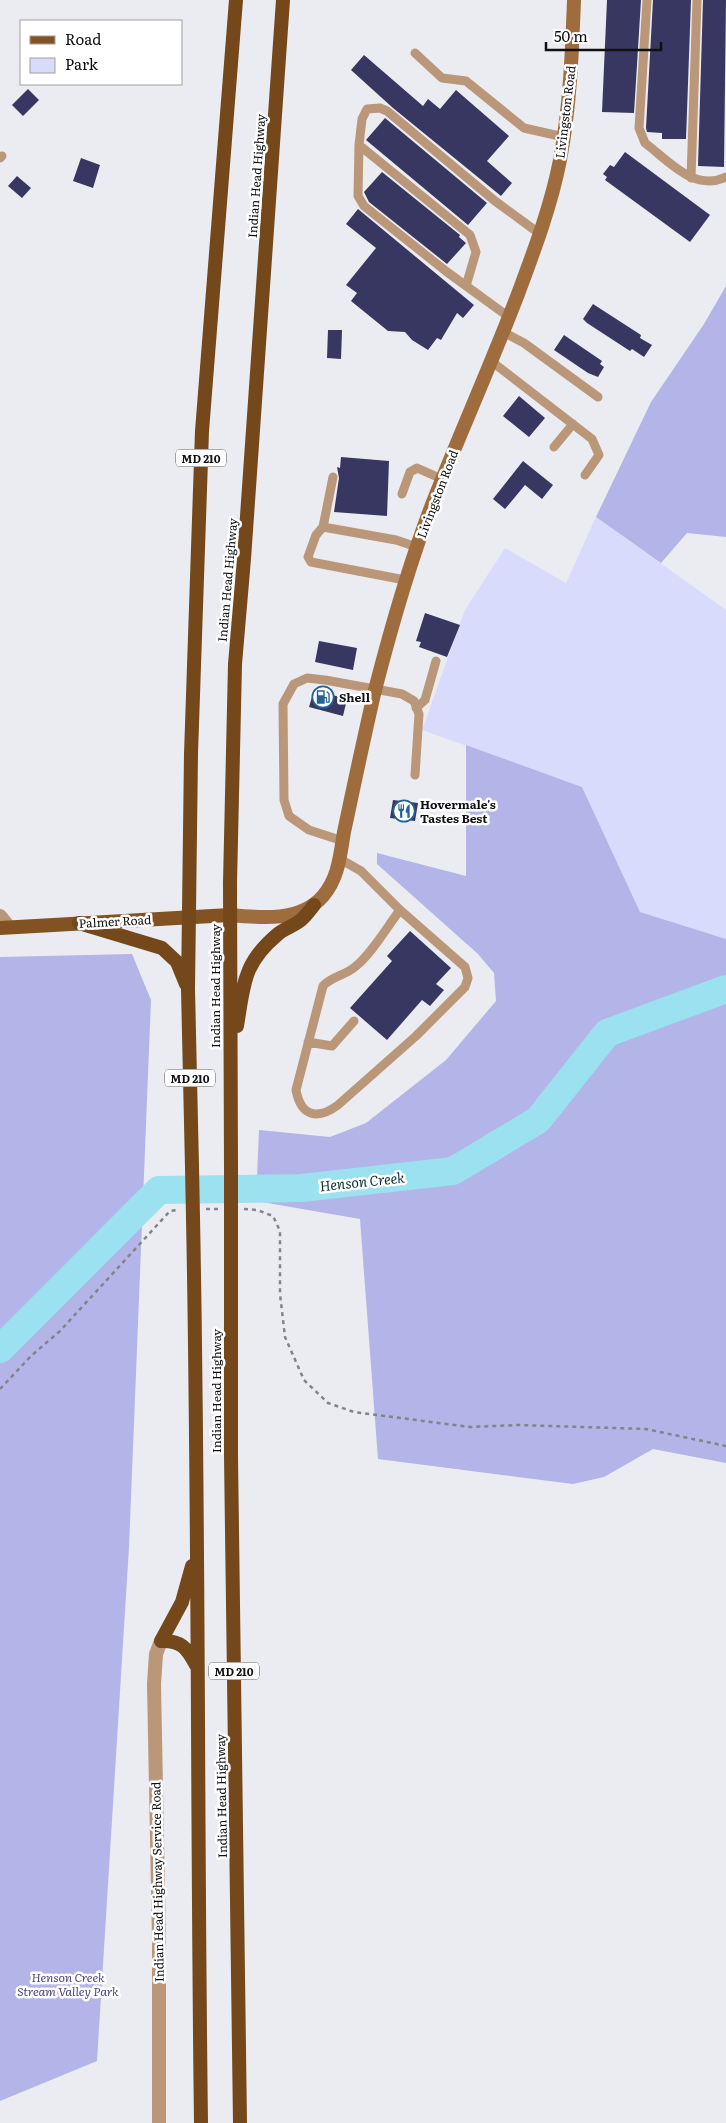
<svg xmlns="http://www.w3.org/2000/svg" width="726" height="2123" font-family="Literata,serif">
	<rect width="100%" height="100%" fill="#ebebf2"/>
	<!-- green -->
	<path fill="#d9dbfd" d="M596 517 726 610V939L640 912 582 787 422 730 465 610 505 548 566 583Z"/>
	<!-- forest -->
	<path fill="#b3b4e7" d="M726 286V537L687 533 661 563 596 517 651 402 704 324Z
		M466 745 582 787 640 912 726 939V1463L653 1449 604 1477 573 1484 378 1459 360 1219 256 1201 259 1130 330 1137 366 1123 446 1060 496 1001 494 973 478 954 377 864V853L466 876Z
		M132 954 151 1000 129 1547 97 2061 0 2101V957Z"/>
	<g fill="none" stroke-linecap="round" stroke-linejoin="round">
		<!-- river -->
		<path stroke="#9be1ef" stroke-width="28" d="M0 1349 159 1190 302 1188 453 1171 538 1120 607 1033 726 989"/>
	</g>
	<!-- building -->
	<path fill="#383761" d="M607 0H641L634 113 602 112Z
		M653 0H691L686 139H662V133L647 132 646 128Z
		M703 0H726L724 167 698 166Z
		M364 55 423 106 428 99 440 109 456 90 509 136 487 161 512 183 501 196 393 108 351 70Z
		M28 89 39 100 23 116 12 105Z
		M385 118 487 203 468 225 366 140Z
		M625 152 710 215 690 242 605 180 607 177 603 174 610 165 614 167Z
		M81 158 100 165 93 188 73 181Z
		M382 172 460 235 459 237 466 243 447 264 369 202 364 192Z
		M17 176 31 188 22 198 8 186Z
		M358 209 474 305 463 318 457 313 441 340 437 338 428 350 412 340 405 332 388 331 351 301 357 293 346 285 376 248 346 224Z
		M593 304 641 335 640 338 652 345 644 357 632 349 630 351 587 323 583 319Z
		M328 330H342L341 359 327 358Z
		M564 335 602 361 600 364 604 367 598 377 588 373 554 350Z
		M519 396 545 418 529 437 503 416Z
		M341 457 389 461 387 516 334 512 339 478 337 467 340 468Z
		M523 461 553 485 542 499 525 485 505 509 493 499Z
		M425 613 460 625 447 657 419 647 421 642 416 641Z
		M319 641 357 648 353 670 315 662Z
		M314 690 347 699 343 716 309 707Z
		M393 800 418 803 415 821 390 818Z
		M410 931 451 968 436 984 444 990 430 1006 422 1000 387 1040 350 1008 392 961 387 956Z"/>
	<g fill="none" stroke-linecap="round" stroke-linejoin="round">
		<!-- path -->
		<path stroke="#838388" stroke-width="2.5" stroke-dasharray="4 4" stroke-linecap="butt" d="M206 1209H218
			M244 1209 257 1210 273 1216 280 1231V1294L285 1337 304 1380 328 1403 354 1412 470 1427 519 1425 646 1429 726 1446
			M0 1389 31 1356 60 1331 170 1211 178 1210"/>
		<!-- service -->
		<path stroke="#ba9778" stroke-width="9" d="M647 0 639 128 645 143C669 161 694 192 726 177
			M415 53 442 78 466 81 524 128 564 137
			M359 145 470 235 476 252 466 286
			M0 158 2 156
			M691 178 697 0
			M509 317 447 272 364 206 358 196 359 145 362 119 367 109 380 108 387 111 495 201 540 234
			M503 332 524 343 598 397
			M491 361 592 439 599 455 585 475
			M554 447 573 424
			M402 494 410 472 417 468 442 479
			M323 527 333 477
			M405 580 311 562 308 557 316 535 323 527 396 540 417 547
			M416 708 425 700 436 661
			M343 841 309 830 289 816 284 800 283 704 294 684 307 678 325 680 402 694 414 701 419 714 415 775
			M340 859 361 871 400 910 465 967 468 978 465 987 416 1036 338 1105C318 1120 301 1117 296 1090L323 986C332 976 345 976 356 966 372 953 387 927 400 910
			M308 1042 332 1046 354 1021"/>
		<!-- minor -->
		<path stroke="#ba9778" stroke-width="14" d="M0 916 9 927
			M159 2123V1941L154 1684 156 1654 161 1641"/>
		<!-- secondary -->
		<path stroke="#9f6d3d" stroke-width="14" d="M230 915C261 918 301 922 323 896 339 877 340 855 344 832 354 785 364 737 375 690 392 624 410 560 435 497 462 429 492 362 518 294 534 251 551 206 560 160 570 107 572 54 574 0"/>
		<!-- primary -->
		<path stroke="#825222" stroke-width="14" d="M0 928 230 915"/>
		<!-- trunk -->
		<path stroke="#74481a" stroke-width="14" d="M79 923 162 948 177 962 186 984
			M237 1026C244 984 243 963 278 934 285 928 294 926 301 920 306 916 310 910 314 905
			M192 1167 188 989 191 754 202 431 236 0
			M231 1168 230 883 235 664 244 559 283 0
			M193 1218C199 1519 197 1821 201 2123
			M231 1218V1456L240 2123
			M161 1641 182 1602 192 1566
			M161 1641C181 1640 187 1648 196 1665"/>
		<!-- trunk-bridge -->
		<path stroke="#74481a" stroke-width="14" d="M192 1167 193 1218
			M231 1218V1168"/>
	</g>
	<!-- icons -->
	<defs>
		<g id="fuel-ring" transform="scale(1.125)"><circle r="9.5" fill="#fff" stroke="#236298" stroke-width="1.5"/><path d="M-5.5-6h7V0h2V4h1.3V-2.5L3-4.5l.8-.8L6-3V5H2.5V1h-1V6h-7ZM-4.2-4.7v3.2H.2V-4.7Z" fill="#236298"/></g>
		<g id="restaurant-ring" transform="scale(1.125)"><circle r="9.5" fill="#fff" stroke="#236298" stroke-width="1.5"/><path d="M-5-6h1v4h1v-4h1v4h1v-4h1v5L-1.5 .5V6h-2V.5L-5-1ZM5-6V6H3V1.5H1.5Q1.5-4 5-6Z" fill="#236298"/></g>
	</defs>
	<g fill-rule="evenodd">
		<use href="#fuel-ring" x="323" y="697"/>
		<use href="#restaurant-ring" x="404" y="811"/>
	</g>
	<g text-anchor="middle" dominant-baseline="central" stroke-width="5" stroke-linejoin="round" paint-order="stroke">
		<!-- shield labels -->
		<g fill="#fff" stroke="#58585a" stroke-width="1">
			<rect x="176" y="449.5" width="50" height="17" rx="4"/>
			<rect x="165" y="1069.5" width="50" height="17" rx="4"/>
			<rect x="209" y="1662.5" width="50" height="17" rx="4"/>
		</g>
		<g font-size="11" font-weight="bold" fill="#101013">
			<text x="201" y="458">MD 210</text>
			<text x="190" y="1078">MD 210</text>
			<text x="234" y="1671">MD 210</text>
		</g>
		<!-- street labels -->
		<g font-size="12" fill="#101013" stroke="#fff">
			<text transform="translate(565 112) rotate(-83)">Livingston Road</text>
			<text transform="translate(256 176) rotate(-86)">Indian Head Highway</text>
			<text transform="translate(437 494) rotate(-69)">Livingston Road</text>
			<text transform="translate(227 580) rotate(-85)">Indian Head Highway</text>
			<text transform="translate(115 921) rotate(-3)">Palmer Road</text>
			<text transform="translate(215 986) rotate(-90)">Indian Head Highway</text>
			<text transform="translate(216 1391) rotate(-90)">Indian Head Highway</text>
			<text transform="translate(221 1796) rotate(-91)">Indian Head Highway</text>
			<text transform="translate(157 1882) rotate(-91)">Indian Head Highway Service Road</text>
		</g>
		<!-- poi labels -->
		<g font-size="12" font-weight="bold" fill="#101013" stroke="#fff" text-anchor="start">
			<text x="339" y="697">Shell</text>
			<text x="420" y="804">Hovermale's<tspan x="420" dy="14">Tastes Best</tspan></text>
		</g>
		<!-- park labels -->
		<g font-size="12" font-style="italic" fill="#4b4887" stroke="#fff">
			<text x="68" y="1977">Henson Creek<tspan x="68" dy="14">Stream Valley Park</tspan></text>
		</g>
		<!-- water labels -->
		<g font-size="14" font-style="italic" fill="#0b2f35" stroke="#fff">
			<text transform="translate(362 1181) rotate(-6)">Henson Creek</text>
		</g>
	</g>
	<!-- legend -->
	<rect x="20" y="20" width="162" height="65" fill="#ffffff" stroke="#9f9fa1"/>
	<rect x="30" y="36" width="25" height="8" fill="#825222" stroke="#9f9fa1"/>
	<text x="65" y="45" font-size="15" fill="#101013">Road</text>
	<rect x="30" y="58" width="25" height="15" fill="#d9dbfd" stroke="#9f9fa1"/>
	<text x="65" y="70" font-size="15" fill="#101013">Park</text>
	<!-- scale -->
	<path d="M546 42v8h115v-8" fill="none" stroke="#101013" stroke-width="2.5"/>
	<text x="554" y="42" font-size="15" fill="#101013" stroke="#ffffff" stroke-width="4" paint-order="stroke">50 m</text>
</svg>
